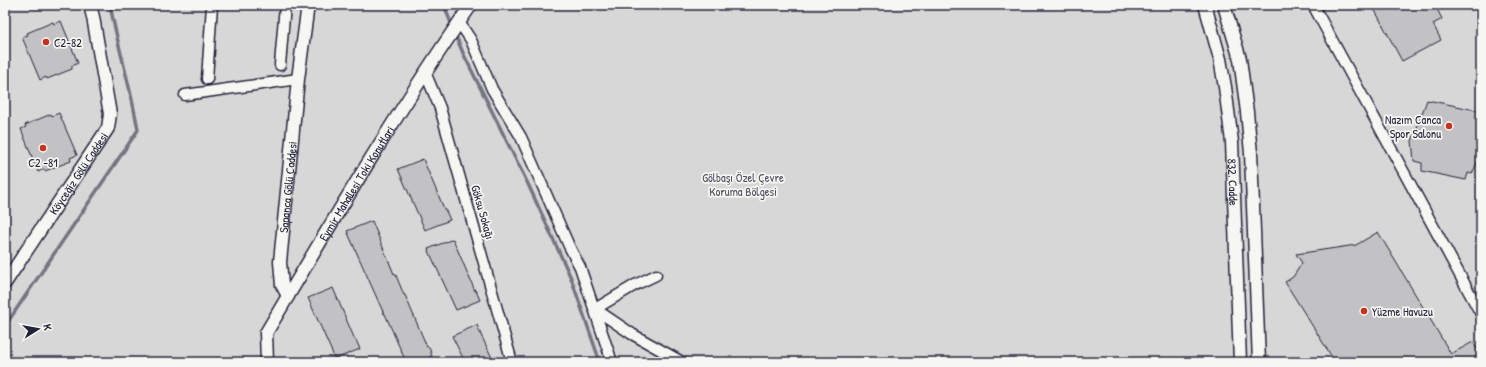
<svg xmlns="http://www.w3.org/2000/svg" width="1486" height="367" font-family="'Patrick Hand',sans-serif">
	<rect width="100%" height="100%" fill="#f6f6f2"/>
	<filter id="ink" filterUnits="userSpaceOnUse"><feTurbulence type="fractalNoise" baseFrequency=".025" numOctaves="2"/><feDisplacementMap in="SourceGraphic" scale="8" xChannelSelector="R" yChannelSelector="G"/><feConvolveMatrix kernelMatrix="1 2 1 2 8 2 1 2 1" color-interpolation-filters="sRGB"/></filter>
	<g filter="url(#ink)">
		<!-- green -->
		<path fill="#d7d7d7" stroke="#7c7c89" d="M5 5H1481V362H5Z"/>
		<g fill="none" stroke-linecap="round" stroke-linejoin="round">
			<!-- stream -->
			<path stroke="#757583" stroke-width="3.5" d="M444 5 452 26
				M455 34 463 53 528 184 571 278 600 362
				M5 326 138 130C131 88 118 47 110 5"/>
		</g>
		<!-- building -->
		<path fill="#c2c2c4" stroke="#22223b" d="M1372 5H1435L1442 19 1433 24 1441 40 1402 61Z
			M61 21 78 63 72 66V69L47 79 46 77 40 80 22 37 28 35 27 33 53 22 54 24Z
			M1427 100 1481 111V154L1472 174 1468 173 1466 180 1422 171V163L1414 161 1412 141Z
			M59 113 77 155 70 158 71 161 45 171 44 169 38 172 21 129 26 127 25 125 51 114 52 116Z
			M423 159 445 211H446L450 220 425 230 398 169Z
			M372 221 394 274 395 273 404 295H405L427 347H429L432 356 418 362H406L385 314H384L347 231Z
			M1378 232 1451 354 1473 342 1481 356V362H1335L1285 282 1293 277 1302 263 1296 254 1356 245Z
			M453 239 475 291H476L480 300 456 310 428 249Z
			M333 288 355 340H356L360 349 335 359 308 298Z
			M477 325 481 335 494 362H465L452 336Z"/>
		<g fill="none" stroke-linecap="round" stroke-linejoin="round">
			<!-- minor casing -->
			<g stroke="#22223b" stroke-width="13">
				<path id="minor" d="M1313 5 1481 314
					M459 22 471 40 492 89 521 137 569 246 580 267 612 362
					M280 65 285 5
					M425 72 440 108 512 362
					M207 79 212 5
					M185 95 298 79
					M656 275 635 285 595 309 632 334 682 362"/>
			</g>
			<!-- tertiary casing -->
			<g stroke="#22223b" stroke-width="15">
				<g id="tertiary">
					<path id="s1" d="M1205 5 1220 59 1225 87 1232 142 1240 362"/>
					<path d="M1224 5 1240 59 1247 112 1251 153 1259 362"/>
					<path id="s2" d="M5 283 108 128 110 114 93 17 90 5"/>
					<path id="s3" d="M288 296 282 285 280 262 298 79 308 5"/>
					<path id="s4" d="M267 362 266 333C332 222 397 111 471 5"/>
				</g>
			</g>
			<!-- minor -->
			<use href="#minor" stroke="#f6f6f2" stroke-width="10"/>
			<!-- tertiary -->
			<use href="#tertiary" stroke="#f6f6f2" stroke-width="12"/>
		</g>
	</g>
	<!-- markers -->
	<g fill="#c8321e" stroke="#f6f6f2" stroke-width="1.5">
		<circle cx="46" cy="42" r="4"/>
		<circle cx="1449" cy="126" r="4"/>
		<circle cx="43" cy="148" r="4"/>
		<circle cx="1364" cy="311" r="4"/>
	</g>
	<g text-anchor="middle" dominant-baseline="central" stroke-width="3.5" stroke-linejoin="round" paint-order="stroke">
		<!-- poi labels -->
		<g font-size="12" fill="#22223b" stroke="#f6f6f2" text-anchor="start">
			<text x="54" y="42">C2-82</text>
			<text x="1441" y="119" text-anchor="end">Nazım Canca<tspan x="1441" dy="14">Spor Salonu</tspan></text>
			<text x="43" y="162" text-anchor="middle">C2 -81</text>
			<text x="1372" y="311">Yüzme Havuzu</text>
		</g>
		<!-- street labels -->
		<g font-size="12" fill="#22223b" stroke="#f6f6f2">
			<text stroke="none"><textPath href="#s2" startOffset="132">Köyceğiz Gölü Caddesi</textPath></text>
			<text stroke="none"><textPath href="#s1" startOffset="180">832. Cadde</textPath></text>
			<text stroke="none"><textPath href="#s4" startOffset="204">Eymir Mahallesi Toki Konutlari</textPath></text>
			<text stroke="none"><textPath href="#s3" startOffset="111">Sapanca Gölü Caddesi</textPath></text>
			<text transform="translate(483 212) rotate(74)">Göksu Sokağı</text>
		</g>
		<!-- park labels -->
		<g font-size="12" fill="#4f4f62" stroke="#f6f6f2">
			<text x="743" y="177">Gölbaşı Özel Çevre<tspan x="743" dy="14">Koruma Bölgesi</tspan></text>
		</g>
	</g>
	<!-- margin -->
	<rect width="1486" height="367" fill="none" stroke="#f6f6f2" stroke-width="20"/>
	<rect x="10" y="10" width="1466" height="347" fill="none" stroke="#22223b" stroke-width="1.5" filter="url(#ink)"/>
	<!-- north arrow -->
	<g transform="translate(38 329) rotate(79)" stroke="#f6f6f2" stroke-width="3" paint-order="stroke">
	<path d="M0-3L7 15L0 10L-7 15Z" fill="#22223b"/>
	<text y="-6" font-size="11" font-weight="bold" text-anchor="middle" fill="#22223b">K</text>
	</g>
</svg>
